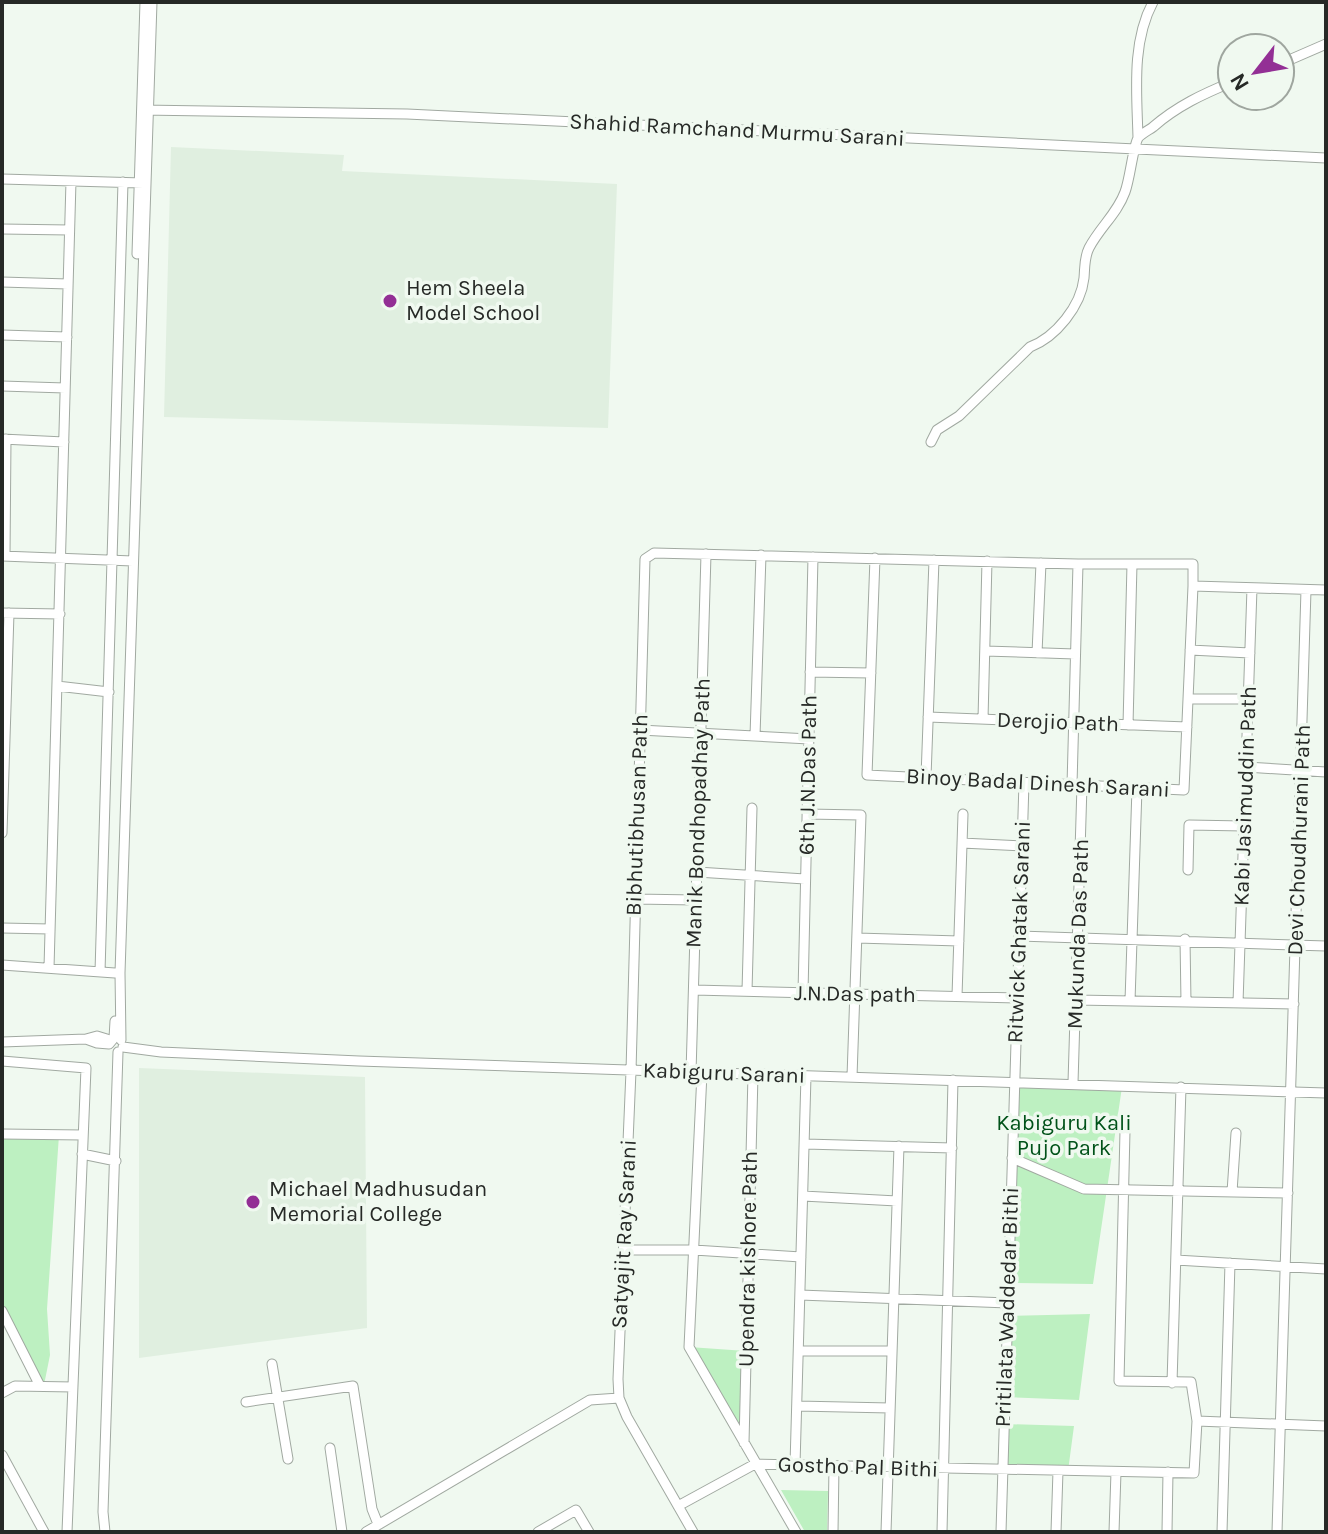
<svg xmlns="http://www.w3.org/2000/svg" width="1328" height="1534" font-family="Karla,sans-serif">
	<rect width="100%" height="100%" fill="#f0f9f0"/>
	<!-- built -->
	<path fill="#e0efe0" d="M171 147 344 155 342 171 617 184 608 428 164 417Z
		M139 1068 365 1077 367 1328 139 1358Z"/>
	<!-- green -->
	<path fill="#bdf0c1" d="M1015 1081 1122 1087 1093 1284 1011 1283Z
		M2 1135H59L47 1309 50 1355 44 1385 2 1307Z
		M1090 1314 1079 1400 1006 1397 1007 1316Z
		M689 1347 746 1351 742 1436Z
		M1005 1424 1074 1426 1068 1471 1004 1470Z
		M781 1490 828 1491 827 1532H805Z"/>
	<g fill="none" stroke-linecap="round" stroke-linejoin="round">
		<!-- minor casing -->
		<g stroke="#a1a9a1" stroke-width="11">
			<path id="minor" d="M1280 64 1326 44
				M142 110 407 114 1326 158
				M1138 138C1137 94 1131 43 1153 2
				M2 179 143 183
				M2 229 69 230
				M137 254 145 2
				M2 282 68 284
				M2 335 67 337
				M2 386 65 388
				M2 439 64 442
				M931 442 937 430 959 416 1030 347C1056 337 1081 306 1084 278 1085 267 1084 258 1089 248 1100 227 1117 214 1125 192 1130 179 1133 147 1138 138 1141 134 1149 130 1153 127 1177 106 1203 94 1232 82
				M2 556 133 561
				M5 556 6 439
				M875 558 867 775 1184 790 1193 586 1326 590
				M2 613 60 614
				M1190 650 1250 653
				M985 651 1075 654
				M1037 653 1041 563
				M810 672 871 673
				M57 686 109 692
				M1188 699H1248
				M928 717 1187 727
				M983 719 987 561
				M1128 725 1132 564
				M640 730 809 739
				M755 736 761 555
				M1246 767 1326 772
				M926 777 934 560
				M1072 785 1078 564
				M807 814 861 815 852 1077
				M2 833 9 613
				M962 843 1022 846
				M1188 870 1189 825 1244 826
				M697 872 805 879
				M635 899 696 900
				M2 928 50 929
				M1019 936 1326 946
				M857 938 959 941
				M1185 939 1186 1002
				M2 965 115 973
				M49 968 71 181
				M100 972 123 182
				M694 990 1017 998
				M747 991 752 808
				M803 993 813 557
				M957 996 963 814
				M1076 1000 1294 1004
				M1130 1001 1137 788
				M1238 1003 1252 588
				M114 1038 115 1021
				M86 1039 97 1043 109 1044 114 1038
				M121 1040 120 973 152 2
				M2 1042 86 1039 97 1036 110 1040
				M123 1047 161 1052 359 1061 1326 1093
				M2 1061 86 1068 67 1532
				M691 1073 706 554
				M702 1073 689 1347 796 1532
				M1073 1083 1082 785
				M2 1134 83 1135
				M805 1144 952 1148
				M82 1154 116 1161
				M1012 1158 1084 1189 1288 1193
				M1232 1192 1236 1133
				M803 1196 897 1201
				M624 1250H694L801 1257
				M1176 1260 1326 1269
				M800 1295 1008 1303
				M2 1311 39 1384
				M799 1351H892
				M272 1364 288 1459
				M1172 1383 1181 1087
				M2 1393 15 1386 73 1387
				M246 1402 353 1386 372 1509 378 1524
				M797 1406 890 1408
				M1197 1421 1326 1426
				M744 1443 753 1074
				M330 1448 342 1532
				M2 1455 44 1532
				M795 1465 806 1076
				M678 1506 755 1464 1194 1473 1197 1421 1191 1382 1119 1381 1125 1131
				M105 1532 103 1512 118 1052
				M366 1532 590 1400 619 1398
				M538 1532 576 1510 589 1532
				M693 1532 627 1417 619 1398 618 1379 631 1071 645 559 654 553 1078 564H1193V586
				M833 1532 834 1466
				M886 1532 899 1146
				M942 1532 953 1080
				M1001 1532 1024 782
				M1056 1532 1058 1471
				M1114 1532 1116 1472
				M1167 1532 1168 1472
				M1222 1532 1230 1263
				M1277 1532 1306 590"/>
		</g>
		<!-- minor -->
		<use href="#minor" stroke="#fff" stroke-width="9"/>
	</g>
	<!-- markers -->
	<g fill="#932f95" stroke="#f0f9f0" stroke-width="3">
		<circle cx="390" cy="301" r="8"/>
		<circle cx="253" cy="1202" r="8"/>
	</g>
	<g text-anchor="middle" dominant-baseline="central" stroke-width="7" stroke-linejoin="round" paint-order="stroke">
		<!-- street labels -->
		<g font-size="22" fill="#262926" stroke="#f0f9f0">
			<text transform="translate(737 130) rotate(3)">Shahid Ramchand Murmu Sarani</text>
			<text transform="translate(1058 722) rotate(2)">Derojio Path</text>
			<text transform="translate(808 775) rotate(-89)">6th J.N.Das Path</text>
			<text transform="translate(1038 783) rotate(3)">Binoy Badal Dinesh Sarani</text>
			<text transform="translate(1245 796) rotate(-88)">Kabi Jasimuddin Path</text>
			<text transform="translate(698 813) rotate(-88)">Manik Bondhopadhay Path</text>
			<text transform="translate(637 815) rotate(-88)">Bibhutibhusan Path</text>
			<text transform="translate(1299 840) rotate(-88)">Devi Choudhurani Path</text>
			<text transform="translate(1019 932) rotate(-88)">Ritwick Ghatak Sarani</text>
			<text transform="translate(1078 934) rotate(-88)">Mukunda Das Path</text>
			<text transform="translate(855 994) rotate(1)">J.N.Das path</text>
			<text transform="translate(724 1073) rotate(2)">Kabiguru Sarani</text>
			<text transform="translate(624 1234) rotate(-87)">Satyajit Ray Sarani</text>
			<text transform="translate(748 1259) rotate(-89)">Upendra kishore Path</text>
			<text transform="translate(1007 1307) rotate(-88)">Pritilata Waddedar Bithi</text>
			<text transform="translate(858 1467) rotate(2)">Gostho Pal Bithi</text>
		</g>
		<!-- poi labels -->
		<g font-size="22" fill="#262926" stroke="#f0f9f0" text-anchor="start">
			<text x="406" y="288">Hem Sheela<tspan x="406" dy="25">Model School</tspan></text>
			<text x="269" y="1189">Michael Madhusudan<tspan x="269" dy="25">Memorial College</tspan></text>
		</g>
		<!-- park labels -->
		<g font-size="22" fill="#005219" stroke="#f0f9f0">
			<text x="1064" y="1123">Kabiguru Kali<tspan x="1064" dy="25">Pujo Park</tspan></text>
		</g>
	</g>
	<!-- border -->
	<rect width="1328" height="1534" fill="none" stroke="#262926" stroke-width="8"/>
	<!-- north arrow -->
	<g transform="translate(1256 72) rotate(239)"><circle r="38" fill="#f0f9f0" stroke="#9fa69f" stroke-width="2"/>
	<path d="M0-6L14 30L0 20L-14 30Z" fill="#932f95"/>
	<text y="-12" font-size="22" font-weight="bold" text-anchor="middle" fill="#262926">N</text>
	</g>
</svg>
